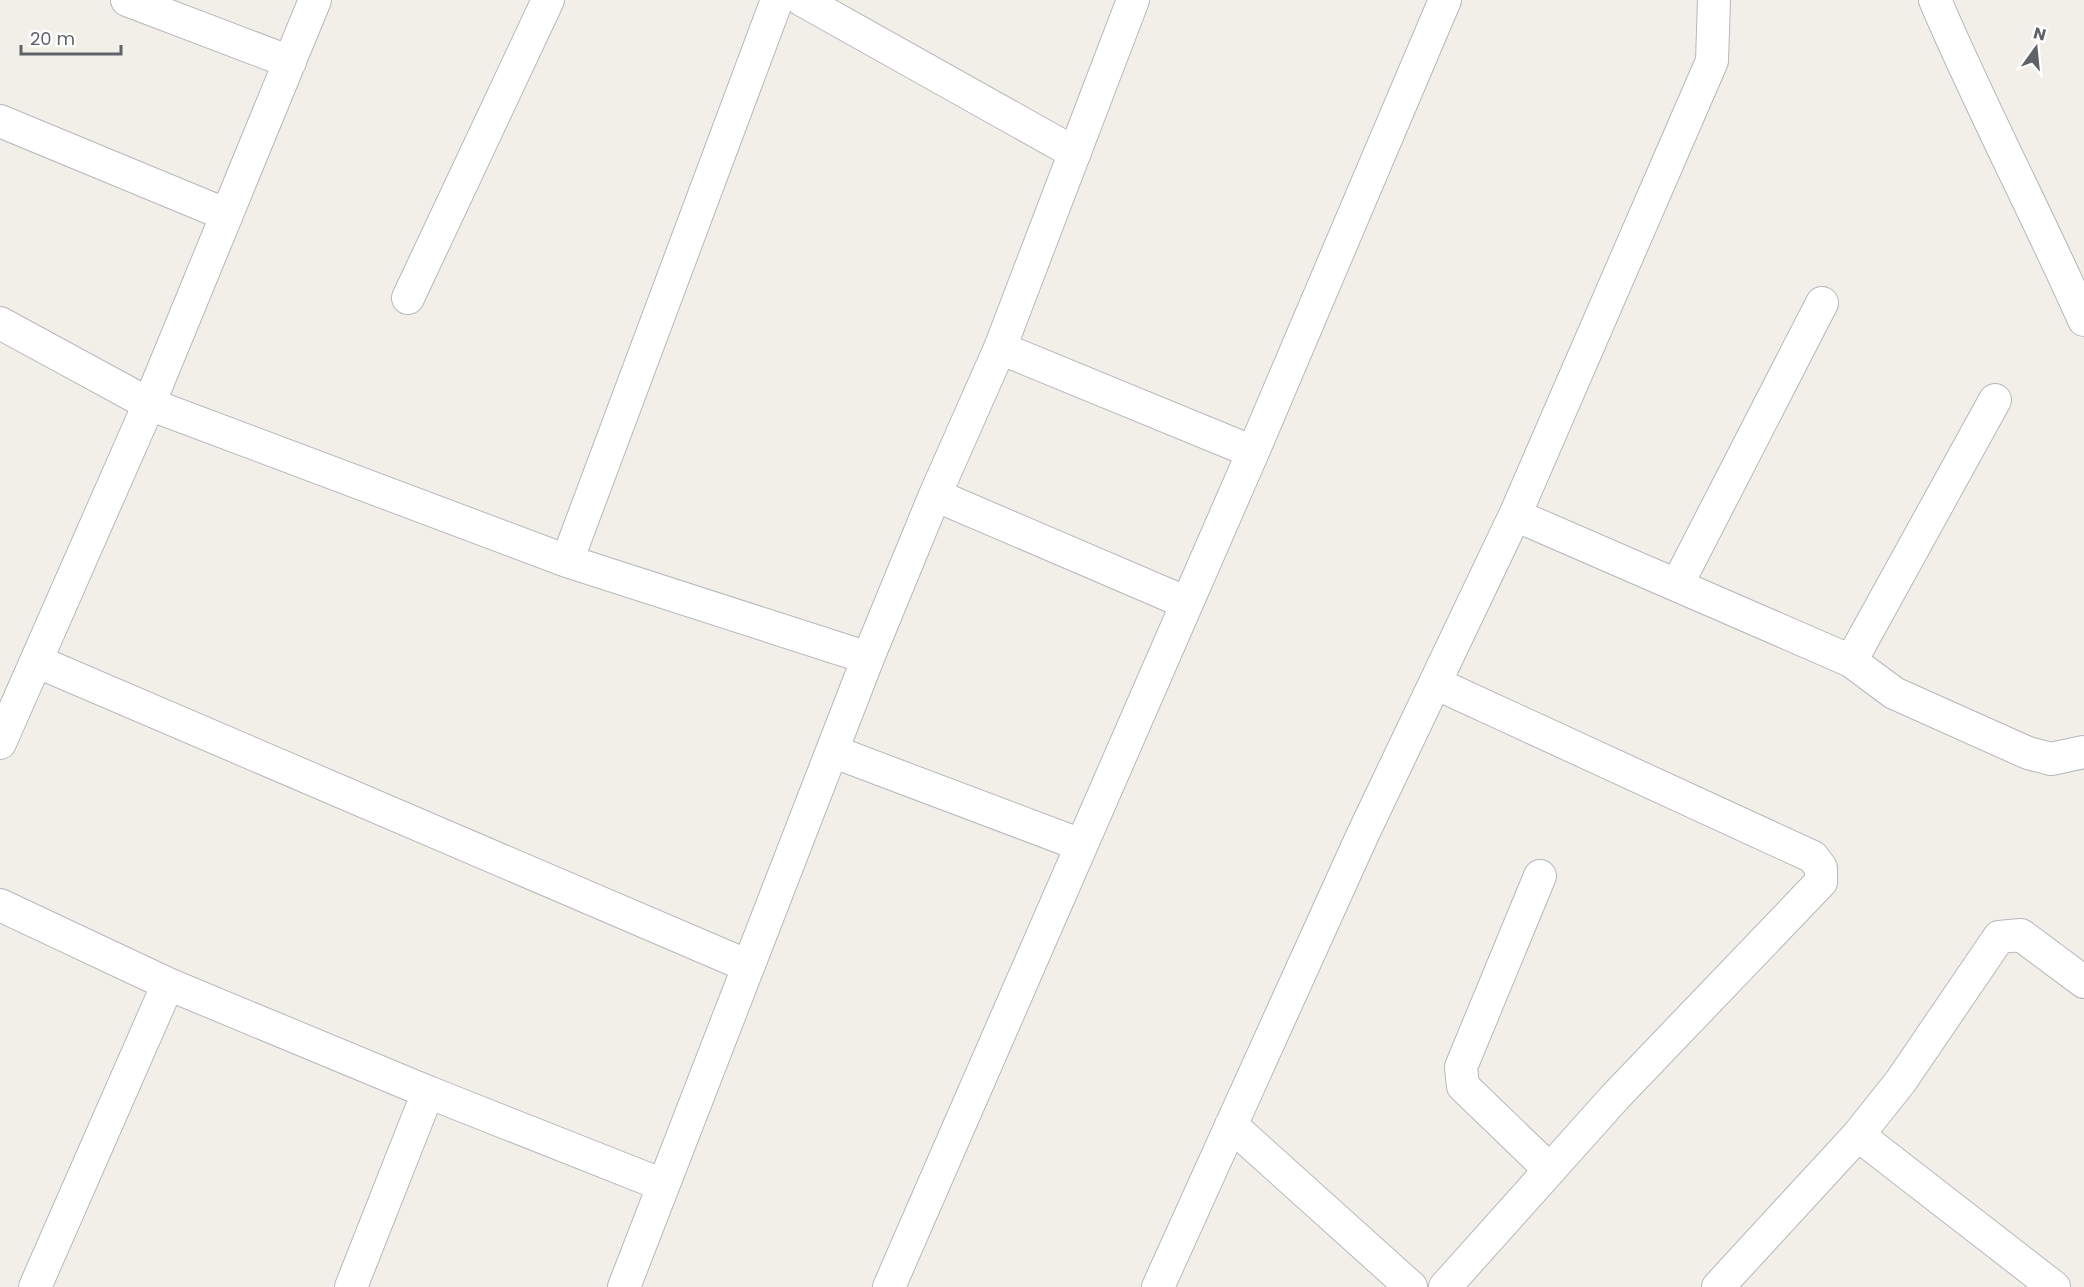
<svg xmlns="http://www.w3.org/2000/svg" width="2084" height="1287" font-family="Poppins,sans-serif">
	<rect width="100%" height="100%" fill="#f1efe8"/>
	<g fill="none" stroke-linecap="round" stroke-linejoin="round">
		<!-- minor casing -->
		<g stroke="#b5b8bc" stroke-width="34">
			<path id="minor" d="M127 0 290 62
				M802 0 1075 153
				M1935 0C1981 108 2036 212 2084 320
				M0 121 227 215
				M408 298 548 0
				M0 323 149 404 567 561
				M1000 348 1253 452
				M935 495 1187 603
				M1515 515 1851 661 1995 400
				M1677 585 1822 303
				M868 658 935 495 1000 348 1133 0
				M36 661 748 966
				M1851 661 1894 693 2028 753 2051 759 2084 752
				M1435 683 1813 857 1821 868V882L1615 1097 1445 1287
				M0 743 149 404 315 0
				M832 751 1081 845
				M1540 876 1461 1067 1463 1086 1550 1170
				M0 905 168 984
				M428 1092 663 1185
				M1231 1125 1411 1287
				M1858 1135 2054 1287
				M35 1287 168 984 428 1092 351 1287
				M624 1287 868 658 567 561 777 0
				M889 1287 1253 452 1445 0
				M1158 1287 1363 834 1515 515 1712 61 1714 0
				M1718 1287 1858 1135 1901 1081 1999 937 2021 935 2084 982"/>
		</g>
		<!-- minor -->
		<use href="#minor" stroke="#fff" stroke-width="32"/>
	</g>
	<!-- north arrow -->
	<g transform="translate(2036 48) rotate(15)" stroke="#ffffff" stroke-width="4.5" paint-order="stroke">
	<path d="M0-4.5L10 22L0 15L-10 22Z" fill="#5f6368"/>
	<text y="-9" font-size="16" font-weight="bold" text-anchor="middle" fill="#5f6368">N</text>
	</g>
	<!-- scale -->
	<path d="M21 45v9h100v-9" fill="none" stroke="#5f6368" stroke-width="3"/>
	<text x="30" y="45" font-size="18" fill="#5f6368" stroke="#ffffff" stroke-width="4.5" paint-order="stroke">20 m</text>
</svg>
